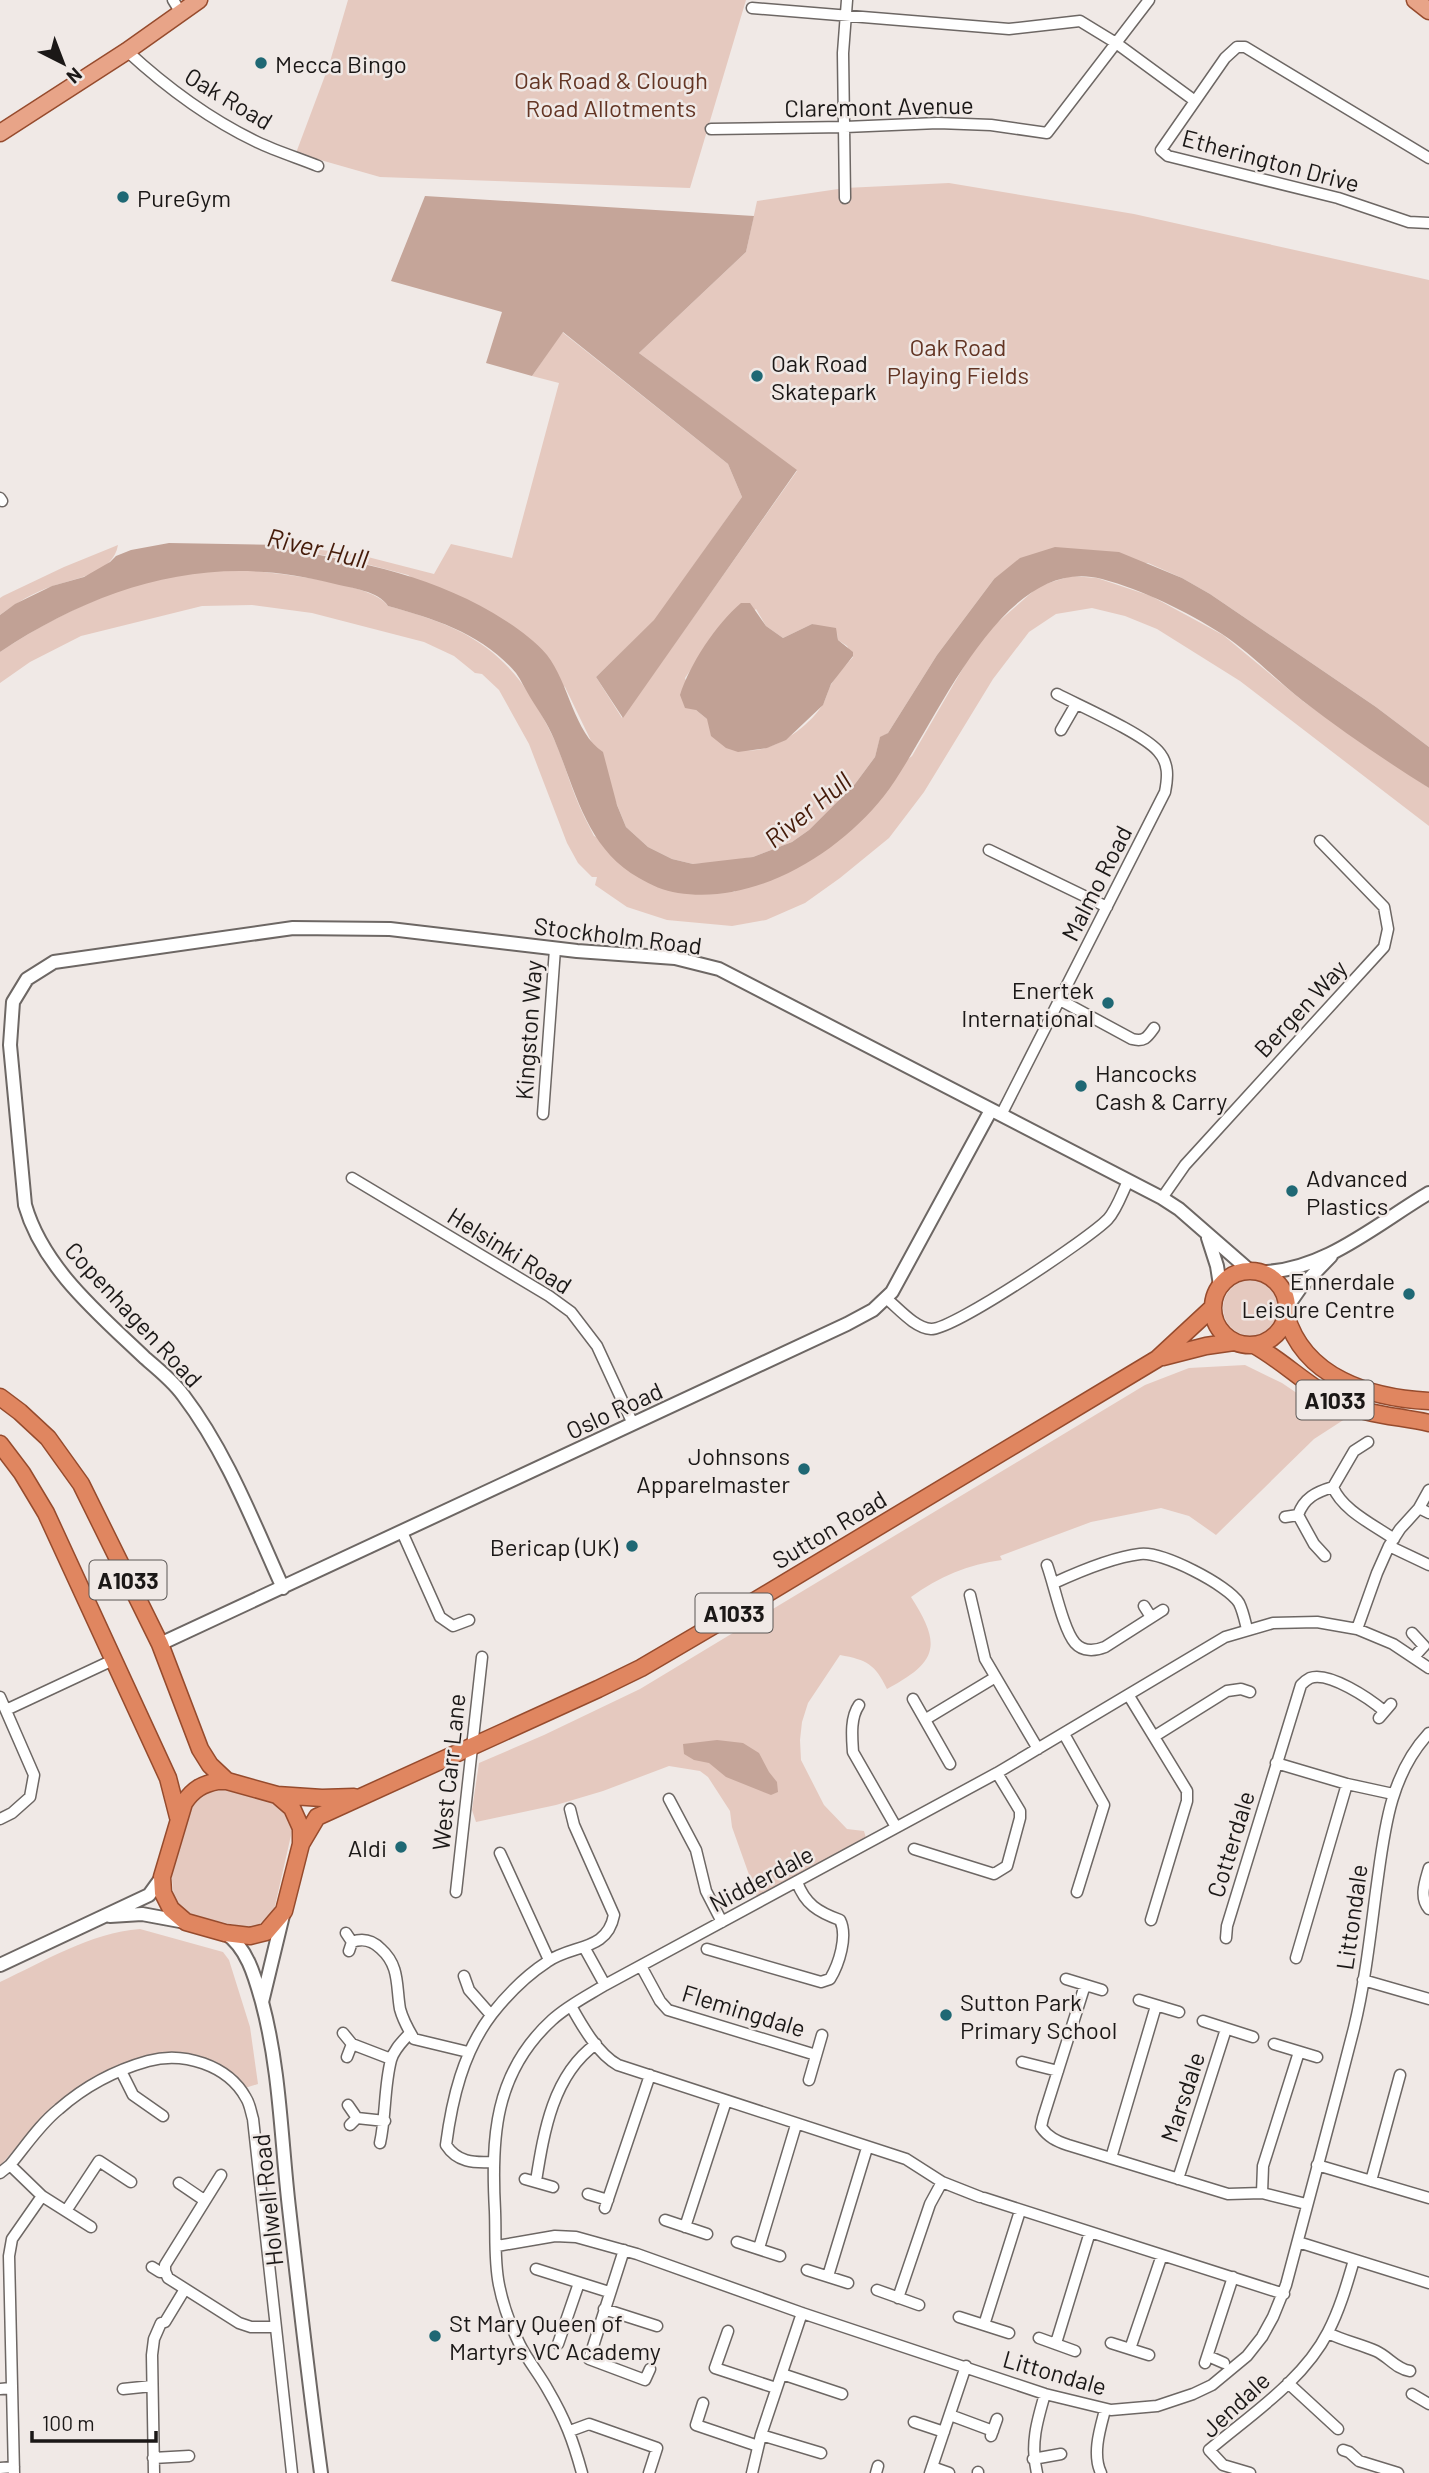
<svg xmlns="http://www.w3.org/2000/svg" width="1429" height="2473" font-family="Barlow,sans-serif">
	<rect width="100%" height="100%" fill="#f0e9e6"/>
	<!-- green -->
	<path fill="#e5c9bf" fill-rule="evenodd" d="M348 0H746L690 188 380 177 296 153 329 65Z
		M949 183 1134 214 1429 280V747L1376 707 1210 594 1182 578 1148 563 994 579 937 655 888 733 880 738 875 757 855 784 809 830 792 842 753 857 723 862 693 864 672 859 648 847 626 827 593 745 565 687 408 575 343 558 282 549 283 545 360 555 434 574 451 544 512 558 559 383 532 376 562 332 728 464 742 497 655 620 596 677 622 718 797 471 639 353 746 252 757 201 845 188ZM756 609 766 626 783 638 812 624 837 633 838 640 847 646 853 657C846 665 837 674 832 683 828 689 827 697 823 704 810 726 772 754 745 750L696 710 685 678 696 662Z
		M118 545C113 574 76 578 53 586 34 592 16 603 0 615V598L3 596 64 567Z
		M245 570C274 573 373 582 388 606 474 629 514 654 553 737 562 756 568 778 576 798 581 811 588 824 594 836L734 892 912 756 970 656 989 630 1039 586 1071 576 1097 578 1151 596 1223 635 1304 702 1429 788V826L1240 681 1157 629 1125 616 1092 608 1056 614 1029 632 993 679 924 792 889 838 840 878 805 903 766 920 732 926 667 920 627 907 595 885 597 877H592L578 863 567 843 529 744 499 690 482 674 475 673 454 656 424 642 312 613 252 605 202 606 81 636 30 662 0 683V652C52 617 113 588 174 575 197 571 221 571 245 570Z
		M1223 1308a28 28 0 1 1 56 0a28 28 0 1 1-56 0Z
		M1245 1365 1282 1383 1310 1402 1348 1417 1314 1439 1216 1535 1189 1516 1161 1508 1091 1522 1000 1556 1002 1560C968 1564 939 1577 911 1597 942 1645 938 1662 887 1689 875 1664 867 1660 840 1655L808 1703 802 1722 800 1740 801 1760 824 1805 847 1829 864 1831 866 1838 757 1897 732 1827 730 1811 708 1777 700 1771 669 1766 603 1791 556 1805 476 1822 472 1810 479 1763 544 1735 640 1689 1145 1385 1189 1368Z
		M221 1787C251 1795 285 1795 292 1831L274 1910 254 1929 194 1916 182 1910 174 1898 171 1871 191 1801 199 1793Z
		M140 1929 223 1952 229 1960 250 2027 258 2084 245 2088C233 2078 221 2065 206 2059 164 2041 122 2063 86 2086 76 2093 64 2099 55 2107 35 2125 18 2145 0 2166V1982C45 1961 90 1933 140 1929Z"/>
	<!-- forest -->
	<path fill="#c5a599" d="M425 196 754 216 746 252 639 353 797 470 623 718 596 677 654 620 742 497 728 464 563 332 532 376 486 363 502 312 391 281Z
		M717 1740 743 1743 759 1753 769 1772 777 1782 778 1792 771 1795 726 1777 709 1763 694 1760 684 1754 683 1744Z"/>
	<!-- water -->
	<path fill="#c1a195" d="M169 543 283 545V549C360 561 439 577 506 621 521 631 535 641 547 655 569 683 574 733 603 752L617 805 626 827 648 847 672 859 693 864 753 857 792 842 809 830 855 784 875 757 880 737 888 733 937 655 994 579 1020 558 1055 547 1119 552 1182 578 1210 594 1376 707 1429 747V788C1386 761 1343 732 1303 701 1276 680 1251 653 1222 634 1186 611 1143 590 1102 579 999 552 934 732 884 796 837 855 755 905 678 893 664 891 651 885 639 878 586 848 576 791 554 739 548 724 538 710 530 697 525 689 521 680 516 673 483 634 435 619 388 606 379 591 351 588 335 584 213 551 103 584 0 652V615L15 604 52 586 84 577 110 562 116 556 131 550Z
		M741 603H750L766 626 783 638 812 624 836 628 838 640 853 652V656L831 684 823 705 786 740 767 748 738 752 726 748 711 736 707 719 696 710 685 708 680 695C690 664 716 624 741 603Z"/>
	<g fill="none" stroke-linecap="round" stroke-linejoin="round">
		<!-- minor casing -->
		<g stroke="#6d6764" stroke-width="13">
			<path id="minor" d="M173 0 181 13
				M752 8 1009 29 1080 21 1116 43 1195 101
				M127 51C166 87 209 119 257 142 276 151 298 158 318 166
				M711 129 845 127 938 123 991 125 1047 133 1149 0
				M1429 158 1245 47H1237L1225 58 1161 150 1168 156 1338 198 1409 222 1429 223
				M845 198 843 53 847 0
				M0 498 2 501
				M1061 730 1076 704
				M989 850 1107 907
				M1060 1000 1132 1039C1144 1042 1147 1038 1154 1028
				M543 1114 555 949
				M1001 1115 1165 792C1168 777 1169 763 1158 751 1142 733 1080 706 1057 694
				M352 1178 549 1296 571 1312 597 1346 633 1424
				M1162 1198 1185 1165 1384 947 1388 929 1384 907 1320 841
				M887 1299C899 1309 915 1328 931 1329 953 1330 1090 1238 1108 1219 1117 1209 1122 1193 1128 1181
				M1333 1487C1342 1510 1374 1525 1394 1539
				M1419 1508 1429 1513
				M1298 1515C1304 1498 1316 1492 1333 1487L1354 1451 1368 1442
				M1285 1517 1298 1515 1314 1544 1325 1556
				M402 1532 440 1617 453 1626 469 1620
				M1389 1546 1429 1565
				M1047 1565C1054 1584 1063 1629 1075 1643 1083 1652 1095 1651 1105 1647L1163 1610
				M1054 1583C1078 1572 1114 1557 1140 1554 1162 1551 1228 1585 1239 1603 1243 1611 1245 1621 1247 1629
				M970 1595 985 1659 1038 1749
				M1144 1606 1151 1617
				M1357 1629 1377 1573 1389 1546 1400 1529 1419 1508 1429 1490
				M1412 1633 1424 1646 1414 1657
				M1129 1696 1187 1791V1801L1151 1920
				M0 1697 34 1775 30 1797 12 1813 0 1819
				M913 1699 950 1764
				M859 1705C850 1718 852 1737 853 1752L896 1827
				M6 1710 113 1660
				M1379 1718 1391 1704
				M926 1719 994 1678
				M1064 1734 1104 1805 1077 1892
				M1155 1736 1227 1691 1241 1689 1250 1692
				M1276 1763 1347 1784 1393 1794
				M669 1799 696 1850 706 1891 722 1922
				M914 1849 994 1874 1007 1866 1020 1818V1811L997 1773
				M500 1853 549 1960
				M1429 1868C1425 1882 1419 1897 1429 1909
				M456 1892 482 1657
				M346 1933 352 1942 349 1951
				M1226 1938 1227 1926 1301 1685C1302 1684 1308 1679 1310 1678 1329 1671 1370 1699 1384 1711
				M352 1942C363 1938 372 1940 381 1949 400 1966 396 1986 400 2009 403 2020 408 2029 414 2039L468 2052
				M584 1947 605 1985
				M707 1949 821 1982 830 1979C839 1964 848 1936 840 1920 818 1912 805 1904 797 1882
				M1296 1958 1347 1784
				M641 1966 660 2001 668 2010 816 2055
				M464 1976 469 1990 491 2015
				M1066 1979 1102 1990
				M1363 1980 1429 1999
				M1085 1985 1043 2118 1041 2127C1048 2137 1056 2141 1068 2145L1228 2194 1262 2193 1306 2204
				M1139 2000 1179 2012
				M571 2006C582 2026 598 2054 618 2065L906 2159 942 2182 980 2197
				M1203 2021 1253 2037
				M343 2033 352 2044 347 2057
				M352 2044 391 2059
				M1274 2044 1317 2057
				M1022 2062 1058 2071
				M121 2071 133 2095 163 2116
				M809 2080 822 2035
				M348 2105 357 2118 350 2125
				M357 2118 385 2121
				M380 2143C386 2116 384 2087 391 2060 394 2049 403 2041 410 2033
				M1111 2158 1156 2006
				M492 2162C473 2163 457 2162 446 2145 452 2099 463 2052 492 2014 507 1995 527 1975 547 1962 572 1944 607 1952 614 1915L574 1825 570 1809
				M10 2165 42 2196 91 2227
				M1317 2165 1429 2198
				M0 2173 10 2165C25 2147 40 2124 59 2109 84 2087 116 2070 148 2061 183 2051 228 2065 246 2098 250 2104 251 2113 253 2119L292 2473
				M525 2179 553 2187
				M1178 2179 1226 2029
				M536 2181C544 2131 553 2075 596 2044
				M1371 2181 1400 2075
				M179 2183 204 2200
				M1262 2193 1263 2166 1299 2052
				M588 2194 608 2200
				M984 2198 1284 2294
				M605 2208 650 2075
				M66 2211 99 2161 131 2182
				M665 2220 707 2234
				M685 2227 726 2101
				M737 2242 780 2256
				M1298 2242 1429 2283
				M497 2246 555 2236 576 2237 637 2254 802 2313 1045 2394 1111 2410 1157 2406 1193 2394 1212 2385 1247 2356 1262 2337 1273 2317 1286 2285C1309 2200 1332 2114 1354 2028 1365 1983 1370 1937 1376 1891 1384 1835 1388 1777 1429 1733
				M759 2248 796 2125
				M624 2250 589 2359 645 2380 650 2369
				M152 2267 160 2272 165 2271 168 2278 239 2323 251 2327H275
				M536 2269 609 2292
				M807 2270 848 2283
				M165 2271V2265L221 2175
				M828 2276 867 2148
				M877 2290 919 2305
				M898 2298 930 2204 942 2182
				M604 2309 657 2326
				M959 2317 1009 2333
				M984 2325 1020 2211
				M728 2331 715 2368 776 2388
				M1328 2333C1344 2341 1360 2344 1376 2351 1389 2357 1396 2369 1410 2371
				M1039 2338 1075 2351
				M1056 2343 1090 2232
				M1111 2343 1149 2355
				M558 2344 579 2283
				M1130 2349 1162 2255
				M1208 2356 1224 2363
				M1205 2363 1233 2277
				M782 2374 842 2394
				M1288 2383 1338 2429
				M0 2389 11 2388
				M123 2389 152 2386
				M1412 2394 1429 2404
				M703 2403 696 2425 758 2446
				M950 2415 993 2431
				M914 2422 944 2432
				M570 2431 589 2424 657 2448 649 2473
				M761 2435 821 2453
				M991 2436 997 2419
				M1343 2450 1349 2452 1359 2461 1398 2473
				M153 2458 189 2456
				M1033 2459 1061 2454
				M932 2467 949 2473
				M0 2468 14 2467
				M14 2473 9 2256 12 2239 42 2196
				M154 2473 152 2355 154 2339 161 2323 165 2322 185 2289
				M582 2473C573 2440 565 2419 548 2390 540 2375 528 2361 520 2345 511 2327 503 2305 499 2285 494 2261 496 2235 495 2211 491 2138 494 2073 552 2020 567 2006 587 1996 605 1985L997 1773 1225 1637 1273 1623 1317 1622 1357 1629 1393 1644 1429 1668
				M752 2473 761 2435 802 2313
				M876 2473 878 2466
				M930 2473 966 2366
				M978 2473V2472
				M1037 2473C1030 2445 1037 2421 1045 2394
				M1101 2473C1092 2454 1100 2429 1105 2410
				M1250 2473 1223 2465 1209 2450C1250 2415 1303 2381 1328 2332 1340 2309 1347 2284 1354 2260"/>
		</g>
		<!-- tertiary casing -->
		<g stroke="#6d6764" stroke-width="16">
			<path id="tertiary" d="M1208 1238 1217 1266 1220 1285
				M1261 1272C1323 1272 1378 1223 1429 1193
				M1287 1307 1301 1287 1331 1256
				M283 1588C253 1522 227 1453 183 1395 173 1381 158 1369 145 1358 99 1314 43 1268 25 1205L10 1045 13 1002 27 979 54 962 293 928 390 929 577 951 675 958 719 969 1162 1198 1179 1209 1249 1270
				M160 1644 847 1324 873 1310 892 1292 991 1110
				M110 1916 142 1914 185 1922
				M225 1933C247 1947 255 1977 262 2002 280 2069 281 2139 289 2208 299 2296 309 2385 321 2473
				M0 1965 149 1895 162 1877
				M262 2002 284 1911"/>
		</g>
		<!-- primary casing -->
		<g stroke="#964b2d" stroke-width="19">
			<path id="primary" d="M1415 0 1429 11
				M0 133 127 51 199 0"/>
		</g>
		<!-- trunk casing -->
		<g stroke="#964b2d" stroke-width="19">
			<path id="trunk" d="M1213 1308a37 37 0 1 1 74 0a37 37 0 1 1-74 0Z
				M1286 1315C1304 1378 1370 1398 1429 1401
				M1254 1345C1283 1361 1306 1385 1335 1400 1364 1415 1398 1416 1429 1423
				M1163 1357 1206 1346 1234 1342
				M0 1397 20 1412 48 1438 81 1484 160 1644 200 1749 210 1765 227 1781
				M0 1444 22 1473 46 1513 168 1778 178 1817
				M218 1781H227L277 1795 292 1808 301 1828V1844L284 1911 266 1932 250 1936 225 1933 186 1922 171 1909 163 1893 162 1877 184 1803C193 1789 203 1784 218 1781Z
				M277 1795 322 1798 354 1797
				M301 1844 317 1817 598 1689 641 1668 733 1614 1157 1359 1212 1308"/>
		</g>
		<!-- minor -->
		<use href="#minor" stroke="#fff" stroke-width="10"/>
		<!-- tertiary -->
		<use href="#tertiary" stroke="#fff" stroke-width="12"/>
		<!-- primary -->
		<use href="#primary" stroke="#e8a488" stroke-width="16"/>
		<!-- trunk -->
		<use href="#trunk" stroke="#e08660" stroke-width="16"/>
	</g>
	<!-- markers -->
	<g fill="#1f6874" stroke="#f0e9e6" stroke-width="2.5">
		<circle cx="261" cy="63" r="7"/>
		<circle cx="123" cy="197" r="7"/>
		<circle cx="757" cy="376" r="7"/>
		<circle cx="1108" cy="1003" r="7"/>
		<circle cx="1081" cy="1086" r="7"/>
		<circle cx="1292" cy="1191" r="7"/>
		<circle cx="1409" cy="1294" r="7"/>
		<circle cx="804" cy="1469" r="7"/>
		<circle cx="632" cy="1546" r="7"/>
		<circle cx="401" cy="1847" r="7"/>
		<circle cx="946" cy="2015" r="7"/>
		<circle cx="435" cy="2336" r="7"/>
	</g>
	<g text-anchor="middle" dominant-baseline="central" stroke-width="5" stroke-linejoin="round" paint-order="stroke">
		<!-- shield labels -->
		<g fill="#f0e9e6" stroke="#5b5755" stroke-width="2">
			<rect x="1296.5" y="1380.5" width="77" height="39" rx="5"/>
			<rect x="89.5" y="1560.5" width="77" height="39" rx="5"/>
			<rect x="695.5" y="1593.5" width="77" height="39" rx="5"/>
		</g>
		<g font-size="23" font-weight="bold" fill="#1b1817">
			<text x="1335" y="1400">A1033</text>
			<text x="128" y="1580">A1033</text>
			<text x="734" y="1613">A1033</text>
		</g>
		<!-- poi labels -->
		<g font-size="24" fill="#1b1817" stroke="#f0e9e6" text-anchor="start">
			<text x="275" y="63">Mecca Bingo</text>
			<text x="137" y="197">PureGym</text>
			<text x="771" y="362">Oak Road<tspan x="771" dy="28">Skatepark</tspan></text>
			<text x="1094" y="989" text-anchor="end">Enertek<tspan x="1094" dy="28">International</tspan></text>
			<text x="1095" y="1072">Hancocks<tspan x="1095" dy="28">Cash &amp; Carry</tspan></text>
			<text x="1306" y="1177">Advanced<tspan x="1306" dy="28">Plastics</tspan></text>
			<text x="1395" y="1280" text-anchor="end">Ennerdale<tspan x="1395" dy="28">Leisure Centre</tspan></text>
			<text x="790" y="1455" text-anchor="end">Johnsons<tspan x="790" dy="28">Apparelmaster</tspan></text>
			<text x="618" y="1546" text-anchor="end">Bericap (UK)</text>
			<text x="387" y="1847" text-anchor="end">Aldi</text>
			<text x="960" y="2001">Sutton Park<tspan x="960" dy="28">Primary School</tspan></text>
			<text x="449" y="2322">St Mary Queen of<tspan x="449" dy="28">Martyrs VC Academy</tspan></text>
		</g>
		<!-- park labels -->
		<g font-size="24" fill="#633524" stroke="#f0e9e6">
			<text x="611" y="79">Oak Road &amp; Clough<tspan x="611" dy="28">Road Allotments</tspan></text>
			<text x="958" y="346">Oak Road<tspan x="958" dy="28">Playing Fields</tspan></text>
		</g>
		<!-- street labels -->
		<g font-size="24" fill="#1b1817" stroke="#f0e9e6">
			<text transform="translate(229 98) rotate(31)">Oak Road</text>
			<text transform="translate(879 106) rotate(-1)">Claremont Avenue</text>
			<text transform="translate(1271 160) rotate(15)">Etherington Drive</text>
			<text transform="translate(1096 883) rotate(-63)">Malmo Road</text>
			<text transform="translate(618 935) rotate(7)">Stockholm Road</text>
			<text transform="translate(1300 1008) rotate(-47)">Bergen Way</text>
			<text transform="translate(528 1030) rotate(-86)">Kingston Way</text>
			<text transform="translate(510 1250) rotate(32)">Helsinki Road</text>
			<text transform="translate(134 1314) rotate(47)">Copenhagen Road</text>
			<text transform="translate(614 1410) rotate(-25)">Oslo Road</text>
			<text transform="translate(829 1529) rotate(-31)">Sutton Road</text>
			<text transform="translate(448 1772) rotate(-84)">West Carr Lane</text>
			<text transform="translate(1230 1844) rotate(-73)">Cotterdale</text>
			<text transform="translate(761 1878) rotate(-28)">Nidderdale</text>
			<text transform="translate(1351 1917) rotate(-82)">Littondale</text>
			<text transform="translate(744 2010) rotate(17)">Flemingdale</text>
			<text transform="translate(1182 2097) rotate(-72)">Marsdale</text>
			<text transform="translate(267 2200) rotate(-96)">Holwell Road</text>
			<text transform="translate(1055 2372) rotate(16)">Littondale</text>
			<text transform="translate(1235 2404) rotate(-43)">Jendale</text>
		</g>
		<!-- water labels -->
		<g font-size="26" font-style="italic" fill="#451b09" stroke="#f0e9e6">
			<text transform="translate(318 547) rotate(13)">River Hull</text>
			<text transform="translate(807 809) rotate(-39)">River Hull</text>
		</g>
	</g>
	<!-- north arrow -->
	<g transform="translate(63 63) rotate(138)" stroke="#f0e9e6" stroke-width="5" paint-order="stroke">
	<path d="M0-5L12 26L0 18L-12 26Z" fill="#1b1817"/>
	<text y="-10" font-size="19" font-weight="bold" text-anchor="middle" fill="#1b1817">N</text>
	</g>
	<!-- scale -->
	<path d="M32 2431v10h124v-10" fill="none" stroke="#1b1817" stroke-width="3.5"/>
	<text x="42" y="2431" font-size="21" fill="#1b1817" stroke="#f0e9e6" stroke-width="5" paint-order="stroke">100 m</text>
</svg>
